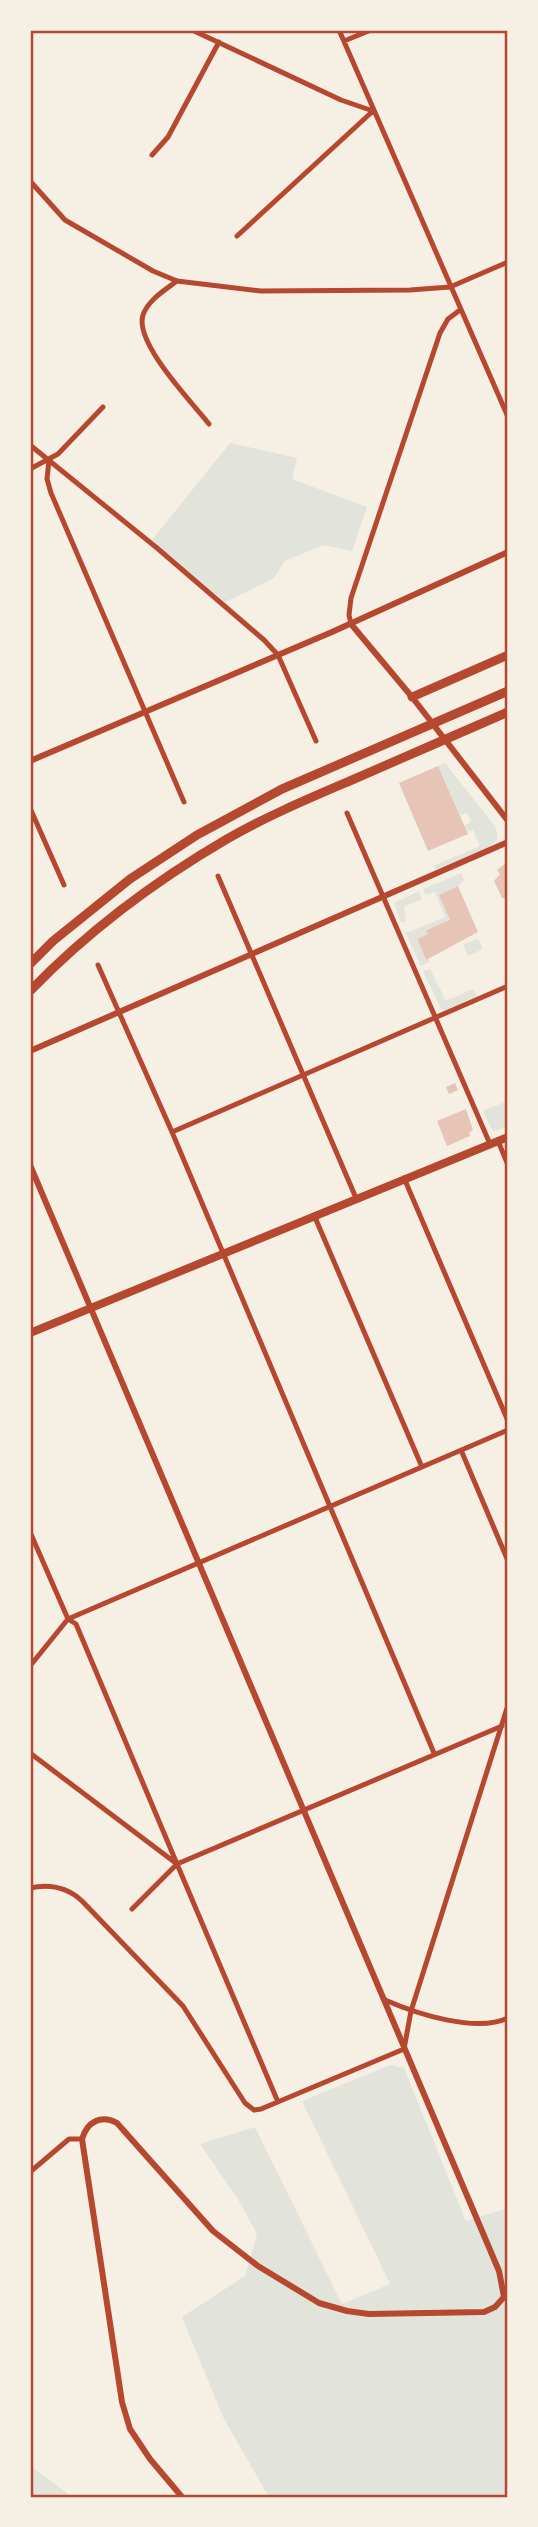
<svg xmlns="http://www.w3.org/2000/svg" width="538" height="2527" font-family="Mulish,sans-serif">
	<rect width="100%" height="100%" fill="#f6efe4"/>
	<!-- green -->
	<path fill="#e2e4dc" d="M230 443 297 458 292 479 367 507 352 551 323 545 285 561 273 579 225 602 152 540Z
		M445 763 494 825C497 831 499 836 496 841 488 852 448 864 435 870L433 866 480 846 473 830 468 832 465 825 471 822 467 813 460 815 438 766Z
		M461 873 464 880 458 886 440 895 450 920 427 931 428 934 417 939 425 959H429L430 962 421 966 405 932 412 931 445 917 435 892 426 895 423 889Z
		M419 891 422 899 404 907 406 921 401 923 394 903Z
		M478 938 483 949 468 956 463 945Z
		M430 969 446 1001 473 989 477 996 446 1010 441 1009 423 971Z
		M508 1101V1127L493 1131 482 1111Z
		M390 2065 404 2068 466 2221 508 2208V2497H269L223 2417 182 2317 245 2276 257 2234 239 2201 200 2144 255 2127 342 2304 390 2284 302 2101Z
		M30 2465 72 2497H30Z"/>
	<!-- building -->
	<path fill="#e6c5b7" d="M438 766 468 834 428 851 399 783Z
		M508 861V899L502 898 494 881 500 874 497 870Z
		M458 886 478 932 426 960 417 939 428 934 426 931 435 926 450 920 439 895Z
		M455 1083 458 1090 449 1094 446 1087Z
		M466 1109 473 1130 469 1133 470 1136 447 1146 437 1121Z"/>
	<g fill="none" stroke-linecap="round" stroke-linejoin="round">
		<!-- minor -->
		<path stroke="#b5482f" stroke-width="5" d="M192 30 341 100 373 111 237 236
			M339 30 508 417
			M344 41 371 30
			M152 155 168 137 219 42
			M30 181 65 220 153 271 177 281 261 291 410 290 450 287 508 262
			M177 281C165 290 148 300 143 315 134 343 192 402 209 424
			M30 445 157 548 264 640 278 655 316 741
			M49 460 47 479 51 493 184 802
			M30 469 58 454 103 407
			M351 624 349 615 351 598 440 333 448 319 460 310
			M30 808 64 885
			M347 813 490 1144
			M218 876 356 1198
			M98 965 172 1132 434 1753
			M172 1132 508 986
			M498 1141 508 1165
			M404 1178 508 1421
			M314 1215 422 1467
			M461 1450 508 1561
			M30 1532 68 1619 76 1624 177 1864
			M30 1666 68 1619 508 1430
			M30 1753 177 1864 278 2102
			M30 1888C49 1884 67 1887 82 1901L183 2006 245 2103 254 2110 261 2109 404 2049 411 2011 508 1705
			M132 1909 177 1864 502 1726
			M385 2000C417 2014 476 2033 508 2018
			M30 2172 69 2139H82"/>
		<!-- tertiary -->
		<path stroke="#b5482f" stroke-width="6" d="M351 624 412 697 508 821
			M30 761 332 632 508 552
			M30 1051 508 842
			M30 1165 499 2271 504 2297 495 2307 484 2312 369 2314 347 2311 319 2303 258 2266 213 2231 117 2123C101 2114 87 2122 82 2139L122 2402 130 2429 150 2459 182 2497"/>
		<!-- primary -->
		<path stroke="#b5482f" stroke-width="8" d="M30 1333 508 1137"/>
		<!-- motorway -->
		<path stroke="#b5482f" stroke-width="9" d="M412 697 508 655
			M30 964 53 941 130 879 197 835 282 789 508 691
			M30 991C88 931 155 881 227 839 267 816 310 798 352 780 404 757 456 735 508 712"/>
	</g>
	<!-- border -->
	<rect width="538" height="2527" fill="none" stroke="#f6efe4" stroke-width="63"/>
	<rect x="32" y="32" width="474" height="2464" fill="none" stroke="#b5482f" stroke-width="2.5"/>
</svg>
